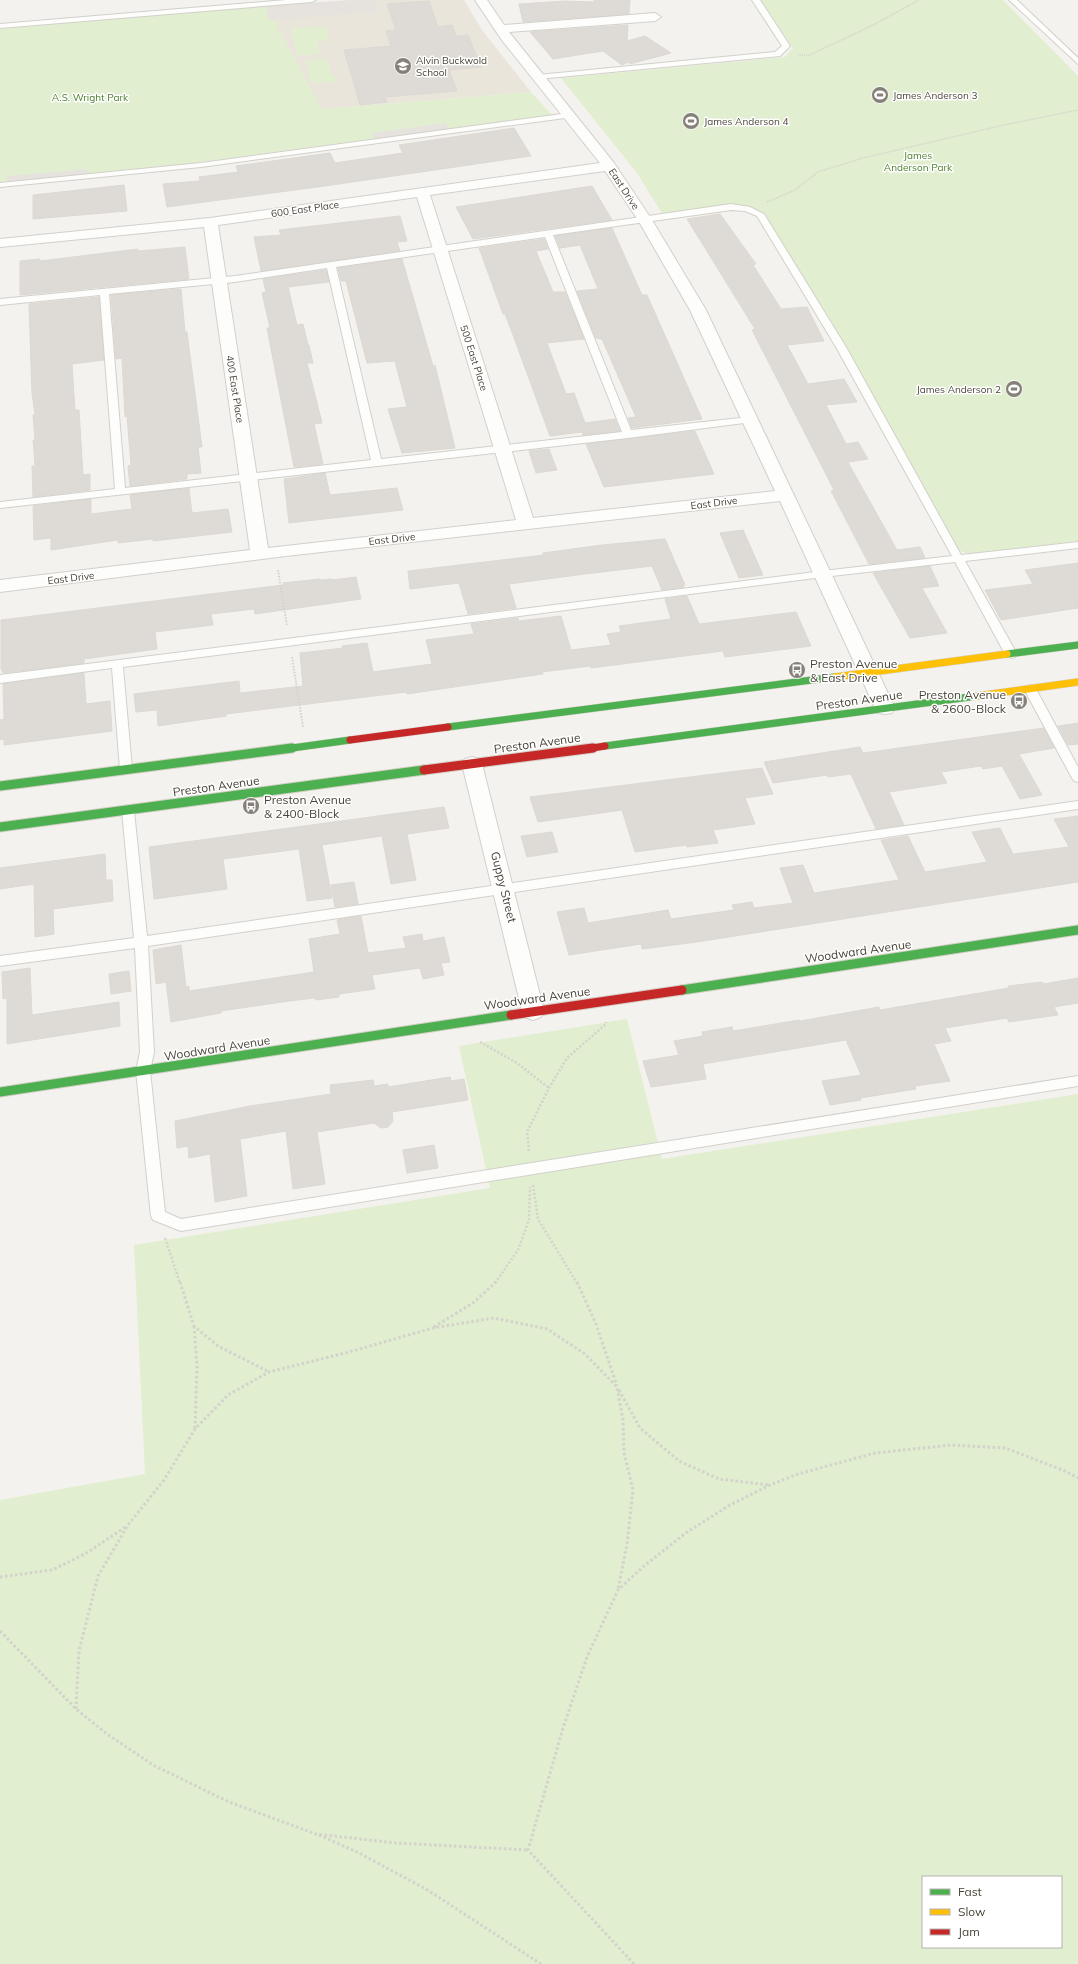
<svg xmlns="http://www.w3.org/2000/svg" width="1078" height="1964" font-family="Mulish,sans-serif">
	<rect width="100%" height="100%" fill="#f4f2ee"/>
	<!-- education -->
	<path fill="#eae5da" d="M350 0H464L482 30 531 92 322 109 269 20Z"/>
	<!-- green -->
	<path fill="#e1eecf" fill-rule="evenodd" d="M760 0H1003L1078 76V541L969 554 955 549 798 270 762 212 744 206 729 205 663 215 637 173 561 78 785 57 793 48Z
		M266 6 322 109 531 92 552 115 185 164 0 182V29Z
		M326 26 329 40 317 42 320 54 297 56 291 28Z
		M327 59 333 76H335L337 81 311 83 305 61Z
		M627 1019 662 1159 1078 1094V1964H0V1500L145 1474 134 1245 490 1188 459 1046ZM923 1877H1061V1947H923Z"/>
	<!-- parking -->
	<path fill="#e6e3df" d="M350 0H374L378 12 269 20 266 6Z
		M446 123 450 131 376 141 371 133Z
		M87 169 88 176 8 184 7 176Z"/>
	<!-- building -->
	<path fill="#dedbd6" stroke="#dcd9d4" d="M594 0H630L629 14 523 22 519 4 565 1 594 2Z
		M429 1 438 27 452 25 456 36 468 35 481 67 449 70 457 91 385 97 387 102 360 105 344 50 391 46 386 31 396 30 387 4Z
		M628 25 627 41 645 36 671 53 630 64 628 62 622 65 603 51 553 59 530 32Z
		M514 128 531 156 325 186 167 207 163 184 200 181 199 177 238 172 236 166 330 153 335 163 403 153 399 145Z
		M124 185 127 211 33 219V195Z
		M592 186 612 220 473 239 456 207Z
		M720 214 756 264 753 265 781 309 807 307 824 341 787 345 808 384 844 379 857 402 826 405 846 444 858 442 868 459 848 462 850 466 897 550 920 547 925 558 869 564 831 491 834 490 752 330 755 329 687 219Z
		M400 216 407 241 397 242 400 251 261 271 254 237 281 235 279 230Z
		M612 228 642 295H647L702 419 632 428 628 418 636 417 602 339 596 338 577 291 598 289 580 245 560 248 555 236Z
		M544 239 548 249 536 251 553 292H565L584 339 547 343 566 394 574 393 585 423 615 419 620 431 583 435 582 432 550 436 513 335 505 314H503L479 248Z
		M185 247 189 279 20 295V261L40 259V261L138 249V251Z
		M402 259 433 366 435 365 455 448 402 453 388 409 407 407 395 361 367 363 346 281H341L338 268Z
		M326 270 329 282 288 287 297 325 303 324 308 345H309L313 363H307L322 423 314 424 323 464 294 467 267 328H270L262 293 266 292 263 279Z
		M181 289 185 332H187L202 447H198L201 473 187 474V479L130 486 128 466 131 465 127 416 125 417 122 358 116 359 111 295Z
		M99 297 104 360 72 364 75 410H79L83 475 90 474V490L33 497 32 466H35L33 440H35L33 415H35L32 393 29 304Z
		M695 431 714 474 604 487 586 444Z
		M549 449 557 470 536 473 529 451Z
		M325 473 330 495 397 488 403 510 289 523 284 479Z
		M189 488 192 513 228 509 232 532 153 541V539L118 543V540L51 550V538L34 540 33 506 91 499V514L132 509 130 495Z
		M743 530 763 575 739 578 720 533Z
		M665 539 685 585H683L684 587 662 590 652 566 585 574 509 584 516 608 468 614 459 583 410 589 408 571 544 555 543 553 602 545Z
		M1078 563V608L1001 620 985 590 1033 584 1025 570Z
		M930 566 939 586 922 588 947 633 910 638 873 573Z
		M356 577 361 599 255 614 254 609 211 614 213 625 155 632 157 649 84 659V663L3 673 1 669V620L283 585V583L320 579V580L332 579 333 580Z
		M687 596 699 624 796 612 811 646 725 657 723 651 591 668 590 666 542 672 543 674 407 694V692L226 714V716L158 726 157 710 136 712 134 694 239 681 240 693 303 686 300 653 343 648 342 646 367 643 373 672 432 664 426 640 474 634 471 624 518 618 519 621 561 616 571 650 611 645 607 634 621 632 619 626 671 619 665 599Z
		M84 673 86 704 110 701 112 731 4 745V739L0 740V720L4 719 3 684Z
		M1078 723V744L1068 745 1058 726Z
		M1044 728 1054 748 1019 754 1042 795 1020 799 1002 766 983 769 981 766 941 772 947 783 889 792 904 825 876 829 851 774 828 777 827 775 773 783 764 762 860 747 863 753Z
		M762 768 773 794 745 798 755 824 713 830 718 843 687 847 686 845 635 852 622 810 538 822 530 797Z
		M444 807 449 828 407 834 416 880 391 884 382 836 322 845 332 898 307 901 299 849 223 859 227 889 154 899 149 847Z
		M1078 816V882L697 942 642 949 641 944 569 955 557 912 584 908 588 923 668 910 671 919 734 910 732 905 752 902 754 908 793 903 780 868 803 865 814 893 899 880 881 840 908 836 925 872 987 862 972 832 1000 828 1013 854 1069 847 1054 819Z
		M552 832 558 852 527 857 521 836Z
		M105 854 106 880H112L113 901 53 909 54 934 35 937 34 884 0 889V868Z
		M354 882 358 904 335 907 331 885Z
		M361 916 368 953 406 948 403 937 422 934 423 941 444 937 450 962 441 963 444 975 423 979 420 968 372 975 375 989 339 994V997L316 1000 315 998 289 1001 221 1011V1013L171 1022 166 982 156 984 153 950 181 945 186 987 189 986V991L314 972 309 939 340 934 337 920Z
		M30 968 32 1015 119 1002 120 1026 7 1044V998L3 999 2 972Z
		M129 971 131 991 111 994 109 974Z
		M1078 978V1003L1054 1007 1058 1015 1009 1022 1007 1018 945 1028 951 1041 934 1044 950 1081 915 1086 916 1089 860 1098 861 1100 830 1105 822 1081 861 1075 846 1040 703 1064 706 1079 651 1087 643 1061 679 1055 674 1041 703 1036 702 1032 732 1027 733 1031 799 1020 800 1021 879 1007 880 1010 1009 988 1008 986 1042 982 1044 984Z
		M450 1077 451 1081 464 1079 468 1100 392 1112 393 1121 388 1127 381 1128 374 1123 317 1132 325 1184 293 1189 286 1131 240 1139 247 1196 215 1202 210 1154 189 1158 188 1146 177 1148 175 1121 250 1106 331 1094 330 1085 373 1080 374 1086 388 1084V1087Z
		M434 1145 438 1168 407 1173 403 1150Z"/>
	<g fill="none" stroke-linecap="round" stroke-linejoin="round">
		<!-- lane casing -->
		<g stroke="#d2d0cb" stroke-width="2">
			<path id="lane" d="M286 0H316L312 2 0 28V24Z
				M752 0H760L790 46 780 56 538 79 534 77 538 75 775 52 782 46Z
				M1009 0H1017L1078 58V64Z
				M569 113 573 115 572 117 201 167 0 187V183L201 163Z
				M731 204 750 207 764 214 846 347 961 555 1078 542V548L965 561 1017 654 1015 657 1011 658 1005 654 955 562 823 577 123 667 132 769 130 772H122L120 769 112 668 0 683V675L823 571 952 556 836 347 757 216 745 211 731 210 553 235 631 430 749 417 752 418 754 420 752 422 628 438 0 508V502L115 489 100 295 0 305V299L235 276ZM545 237 622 432 381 459 336 267ZM327 268 371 460 125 488 109 294 235 282Z
				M1030 685 1036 689 1078 767V782L1074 781 1072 778 1024 689Z
				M1078 801V809L148 946 154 1052 150 1071 165 1212 181 1219 1078 1076V1086L181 1231 153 1220 151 1216 136 1071 140 1052 135 948 0 966V956L134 938 122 811 124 808H132L134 811 147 936Z"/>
		</g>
		<!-- street casing -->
		<g stroke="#d2d0cb" stroke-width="2">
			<path id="street" d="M475 0H487L504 25 655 13 661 17 655 21 509 32 614 163 652 220 706 310 895 708 892 713 885 714 878 713 875 708 780 501 286 556 0 592V580L250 550 204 227 0 247V239L210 218 600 163 501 39ZM605 171 638 220 690 310 775 491 533 518 430 195ZM417 197 516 520 268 548 218 225Z
				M472 757 479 759 482 764 544 1011 541 1017 533 1020 525 1017 522 1011 462 764 465 759Z"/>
		</g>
		<!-- fast-far1 casing -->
		<g stroke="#d3cfc5" stroke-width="8">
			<path id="fast-far1" d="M1007 654 1078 645
				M448 727 835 677
				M605 746 977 696
				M285 749 350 740"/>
		</g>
		<!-- fast casing -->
		<g stroke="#d3cfc5" stroke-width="11">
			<path id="fast" d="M0 786 292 748
				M0 827 424 770
				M682 990 1078 930
				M0 1092 511 1015"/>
		</g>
		<!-- slow casing -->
		<g stroke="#d3cfc5" stroke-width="8">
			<path id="slow" d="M835 677 1007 654
				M977 696 1078 682"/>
		</g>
		<!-- jam-far1 casing -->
		<g stroke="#d3cfc5" stroke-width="8">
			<path id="jam-far1" d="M350 740 448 727
				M586 749 605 746"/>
		</g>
		<!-- jam casing -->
		<g stroke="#d3cfc5" stroke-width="11">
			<path id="jam" d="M424 770 593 748
				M511 1015 682 990"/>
		</g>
		<!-- path-far3 -->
		<path stroke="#d3d2cc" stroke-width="1.5" stroke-dasharray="1 1" stroke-linecap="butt" d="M798 55H810L875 24 919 0
			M767 202 795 190 818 172 863 158 1004 125 1078 110"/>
		<!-- path-far2 -->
		<path stroke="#d3d2cc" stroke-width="2" stroke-dasharray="1.5 1.5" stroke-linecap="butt" d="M278 570 287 626
			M292 657 303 727"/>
		<!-- path-far1 -->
		<path stroke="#d3d2cc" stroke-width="2.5" stroke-dasharray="2 2" stroke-linecap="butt" d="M480 1042 517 1063 549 1088
			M529 1151 527 1132 549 1088 567 1058 606 1024V1022
			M533 1185 538 1219 577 1283
			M165 1238 180 1283
			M495 1283 518 1250 529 1220 530 1187"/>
		<!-- path -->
		<path stroke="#d3d2cc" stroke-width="3" stroke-dasharray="2.5 2.5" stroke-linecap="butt" d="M180 1282 194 1326 218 1346 269 1372
			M577 1282 596 1324 617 1386
			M194 1326 197 1367 195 1428
			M434 1327 473 1303 496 1282
			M619 1390 640 1428 679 1461 719 1479 769 1485
			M0 1577 52 1570 85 1554 127 1526
			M0 1631 76 1709 107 1734 153 1765 229 1802 316 1834 396 1843 528 1850
			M76 1709 79 1651 98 1576 128 1525 164 1480 195 1429 228 1395 269 1372 349 1352 433 1328 494 1318 547 1329 585 1354 617 1387 623 1420 624 1453 633 1490 627 1544 618 1590
			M319 1835 359 1853 426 1889 541 1964
			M634 1964 528 1850 563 1728 587 1657 618 1590 644 1566 687 1532 730 1505 770 1485 798 1474 875 1453 951 1445 1005 1448 1065 1471 1078 1478"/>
		<!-- lane -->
		<use href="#lane" fill="#fdfdfc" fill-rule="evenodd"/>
		<!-- street -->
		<use href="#street" fill="#fdfdfc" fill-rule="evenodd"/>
		<!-- fast-far1 -->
		<use href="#fast-far1" stroke="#4caf50" stroke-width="7"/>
		<!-- fast -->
		<use href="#fast" stroke="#4caf50" stroke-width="9"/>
		<!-- slow -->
		<use href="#slow" stroke="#ffc107" stroke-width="7"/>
		<!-- jam-far1 -->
		<use href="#jam-far1" stroke="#c62828" stroke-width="7"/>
		<!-- jam -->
		<use href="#jam" stroke="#c62828" stroke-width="9"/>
	</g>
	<!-- icons -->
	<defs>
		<g id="school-disc" transform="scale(0.9)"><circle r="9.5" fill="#868178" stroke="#fff"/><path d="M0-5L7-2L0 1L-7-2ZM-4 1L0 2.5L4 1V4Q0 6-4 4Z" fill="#fff"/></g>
		<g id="stadium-disc" transform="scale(0.9)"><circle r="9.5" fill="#868178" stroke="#fff"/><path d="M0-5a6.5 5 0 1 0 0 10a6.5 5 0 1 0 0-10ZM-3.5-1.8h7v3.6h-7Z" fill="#fff"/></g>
		<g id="bus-disc" transform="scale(0.9)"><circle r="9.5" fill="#868178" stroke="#fff"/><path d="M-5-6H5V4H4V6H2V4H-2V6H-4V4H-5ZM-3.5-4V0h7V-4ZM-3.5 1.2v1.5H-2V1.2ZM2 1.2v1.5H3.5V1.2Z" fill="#fff"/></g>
	</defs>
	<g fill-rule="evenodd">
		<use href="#school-disc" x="403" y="66"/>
		<use href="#stadium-disc" x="880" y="95"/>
		<use href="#stadium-disc" x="691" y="121"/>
		<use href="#stadium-disc" x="1014" y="389"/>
		<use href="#bus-disc" x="797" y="670"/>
		<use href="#bus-disc" x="1019" y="701"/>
		<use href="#bus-disc" x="251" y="806"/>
	</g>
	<g text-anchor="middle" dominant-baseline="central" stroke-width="3" stroke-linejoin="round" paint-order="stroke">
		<!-- far-poi labels -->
		<g font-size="10" fill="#4b4439" stroke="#fff" text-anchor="start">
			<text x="416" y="60">Alvin Buckwold<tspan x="416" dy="12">School</tspan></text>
			<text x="893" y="95">James Anderson 3</text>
			<text x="704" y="121">James Anderson 4</text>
			<text x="1001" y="389" text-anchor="end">James Anderson 2</text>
		</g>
		<!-- far-park labels -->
		<g font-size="10" fill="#4a7f2a" stroke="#fff">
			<text x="90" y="97">A.S. Wright Park</text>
			<text x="918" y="155">James<tspan x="918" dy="12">Anderson Park</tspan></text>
		</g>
		<!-- far-street labels -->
		<g font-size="10" fill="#4b4439" stroke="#fff">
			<text transform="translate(624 189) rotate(57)">East Drive</text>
			<text transform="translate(305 209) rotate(-8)">600 East Place</text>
			<text transform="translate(474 358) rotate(72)">500 East Place</text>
			<text transform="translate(235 389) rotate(81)">400 East Place</text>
			<text transform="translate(714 503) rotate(-7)">East Drive</text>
			<text transform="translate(392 539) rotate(-6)">East Drive</text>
			<text transform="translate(71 578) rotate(-7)">East Drive</text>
		</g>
		<!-- poi labels -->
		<g font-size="12" fill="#4b4439" stroke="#fff" text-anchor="start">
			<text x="810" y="663">Preston Avenue<tspan x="810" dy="14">&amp; East Drive</tspan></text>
			<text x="1006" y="694" text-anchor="end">Preston Avenue<tspan x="1006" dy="14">&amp; 2600-Block</tspan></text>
			<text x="264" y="799">Preston Avenue<tspan x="264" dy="14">&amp; 2400-Block</tspan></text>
		</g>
		<!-- street labels -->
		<g font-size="12" fill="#4b4439" stroke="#fff">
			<text transform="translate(859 700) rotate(-8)">Preston Avenue</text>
			<text transform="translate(537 743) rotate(-8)">Preston Avenue</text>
			<text transform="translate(216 786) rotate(-8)">Preston Avenue</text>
			<text transform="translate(504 887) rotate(76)">Guppy Street</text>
			<text transform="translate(858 951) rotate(-8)">Woodward Avenue</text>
			<text transform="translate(537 998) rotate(-8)">Woodward Avenue</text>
			<text transform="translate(217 1048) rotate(-9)">Woodward Avenue</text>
		</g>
	</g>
	<!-- legend -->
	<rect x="922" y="1876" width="140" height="72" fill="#ffffff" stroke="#b7b4b0"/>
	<rect x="930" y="1889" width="20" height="6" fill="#4caf50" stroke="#b7b4b0"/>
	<text x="958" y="1896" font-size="12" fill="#4b4439">Fast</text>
	<rect x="930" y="1909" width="20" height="6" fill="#ffc107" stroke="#b7b4b0"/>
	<text x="958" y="1916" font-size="12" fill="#4b4439">Slow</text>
	<rect x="930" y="1929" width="20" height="6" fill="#c62828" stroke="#b7b4b0"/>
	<text x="958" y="1936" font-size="12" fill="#4b4439">Jam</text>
</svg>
